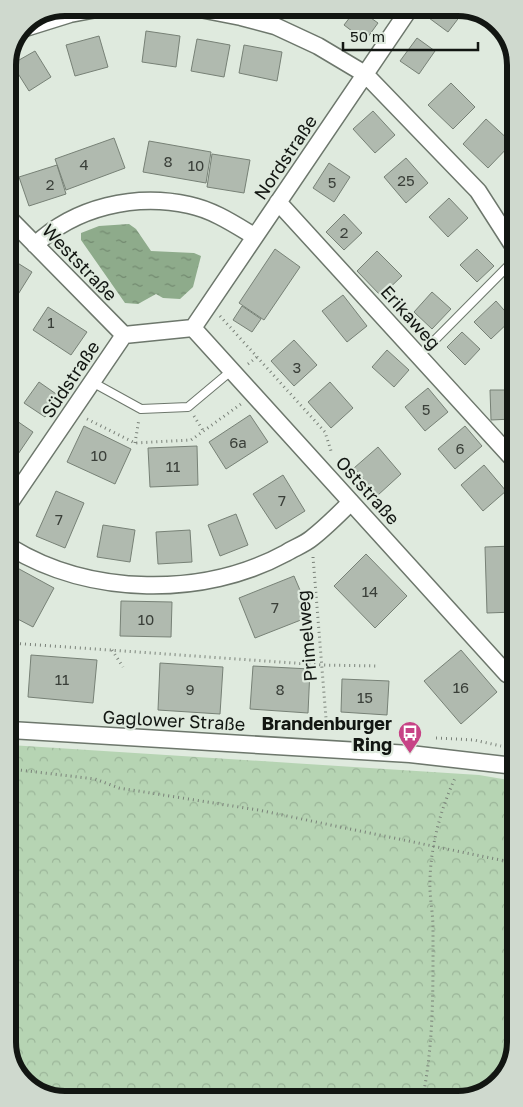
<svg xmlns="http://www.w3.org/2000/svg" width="523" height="1107" font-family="'Golos Text',sans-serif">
	<defs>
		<pattern id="forest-crowns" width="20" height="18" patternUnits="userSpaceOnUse" patternTransform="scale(1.25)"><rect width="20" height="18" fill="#b6d4b3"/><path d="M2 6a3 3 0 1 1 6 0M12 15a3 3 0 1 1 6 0" fill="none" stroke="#9bb599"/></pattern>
		<pattern id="water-ripples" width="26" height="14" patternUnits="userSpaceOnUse" patternTransform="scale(1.25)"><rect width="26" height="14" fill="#8eab8b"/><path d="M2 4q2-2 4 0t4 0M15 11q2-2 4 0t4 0" fill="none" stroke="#738a70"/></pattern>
	</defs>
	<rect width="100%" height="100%" fill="#dfeade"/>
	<!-- forest -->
	<path fill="url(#forest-crowns)" d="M10 745 479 775 514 781 515 1042 506 1074 480 1095 61 1099 30 1088 12 1064Z"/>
	<!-- water -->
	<path fill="url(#water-ripples)" d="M129 224 136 229 151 251 194 253 201 256 193 287 180 299 163 298 156 294 138 304 125 303 81 240V233L99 226Z"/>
	<!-- building -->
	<path fill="#b0baaf" stroke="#778176" d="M357 8 378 23 365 41 344 25Z
		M437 8H460L464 11 448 32 429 18Z
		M146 31 180 36 176 67 142 62Z
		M99 36 108 67 75 76 66 45Z
		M417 38 435 51 419 74 400 61Z
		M197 39 230 45 224 77 191 71Z
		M244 45 282 52 277 81 239 73Z
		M35 51 51 77 29 91 12 64Z
		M8 83 12 91 8 94Z
		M451 83 475 107 453 129 428 105Z
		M373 111 395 135 375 153 353 129Z
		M486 119 512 143 488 168 463 144Z
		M114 138 125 168 66 190 55 159Z
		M149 141 211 152 206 183 143 172Z
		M212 154 250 160 244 193 207 187Z
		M406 158 428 183 406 203 384 177Z
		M329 163 350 177 334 202 313 188Z
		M57 165 66 194 29 206 19 177Z
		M449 198 468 218 448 237 429 217Z
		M344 214 362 233 344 250 326 232Z
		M275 249 300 267 264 320 239 303Z
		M477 249 494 266 477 282 460 265Z
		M377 251 402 276 381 296 357 271Z
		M8 257 32 272 17 296 9 291Z
		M432 292 451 309 432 329 414 312Z
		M343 295 367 326 347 342 322 311Z
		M496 301 512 319 491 339 474 322Z
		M242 306 261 319 252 332 233 320Z
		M48 307 87 332 71 355 33 330Z
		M462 332 480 349 465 365 447 347Z
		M294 340 317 365 294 386 271 361Z
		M387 350 409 370 394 387 372 367Z
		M39 382 59 396 45 417 24 403Z
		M330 382 353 408 331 428 308 402Z
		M428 388 448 412 425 431 405 407Z
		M490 390H513V419L491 420Z
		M250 415 268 442 226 469 209 442Z
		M14 419 33 432 12 463 9 461V426Z
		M84 426 131 449 115 484 67 462Z
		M465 426 482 446 455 469 438 449Z
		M197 446 198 485 150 487 148 448Z
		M378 447 401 474 378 495 354 468Z
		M484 465 506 491 483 511 461 485Z
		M283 475 305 511 276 529 253 494Z
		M56 491 84 503 65 548 36 536Z
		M236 514 248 545 220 556 208 525Z
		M103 525 135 530 130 562 97 557Z
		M190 530 192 562 158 564 156 532Z
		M513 546 514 612 487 613 485 547Z
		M366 554 407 596 375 628 334 586Z
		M10 564 54 588 33 627 10 615Z
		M294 576 311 616 255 638 239 598Z
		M121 601 172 602 171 637 120 636Z
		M461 650 497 692 461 724 424 681Z
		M31 655 97 660 93 703 28 697Z
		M160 663 223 667 220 714 158 710Z
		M253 666 310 669 308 713 250 709Z
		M342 679 389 681 387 715 341 712Z"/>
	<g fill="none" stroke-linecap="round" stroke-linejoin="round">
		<!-- service casing -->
		<g stroke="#6d776c" stroke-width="10">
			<path id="service" d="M419 356 512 262
				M92 382 141 409 188 407 231 371"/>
		</g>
		<!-- minor casing -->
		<g stroke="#6d776c" stroke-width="19">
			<path id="minor" d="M195 8 241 17 275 26 318 46 365 74 478 191 512 244
				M22 29 70 14 102 8
				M278 202 513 459
				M8 217 124 335
				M35 245C75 207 135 193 189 205 213 210 234 224 254 236
				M193 328 507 674 514 678
				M193 328 410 8
				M124 335 193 328
				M9 504 124 335
				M10 547C90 596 203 598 286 553 294 548 305 544 312 538 326 527 339 514 351 502
				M10 730 410 754 514 766"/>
		</g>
		<!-- path -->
		<path stroke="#798078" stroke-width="3" stroke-dasharray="1 4" stroke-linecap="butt" d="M116 16 165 13 182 15
			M220 316 325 432 332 454
			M248 364 257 357
			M194 416 204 432
			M87 419 135 443 191 440 241 404
			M135 443 139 419
			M313 557 327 731
			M10 643 322 665 379 666
			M112 650 123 667
			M436 738 474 740 501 746
			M11 769 95 779 119 788 258 810 515 863
			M423 1096C434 1041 433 984 433 928 433 912 429 895 430 879 431 844 441 808 456 776"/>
		<!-- service -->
		<use href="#service" stroke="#fff" stroke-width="8"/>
		<!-- minor -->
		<use href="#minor" stroke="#fff" stroke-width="16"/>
	</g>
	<!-- icons -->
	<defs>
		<g id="bus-pin" transform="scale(1.25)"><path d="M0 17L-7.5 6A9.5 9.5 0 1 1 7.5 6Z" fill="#c74386" stroke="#dfeade"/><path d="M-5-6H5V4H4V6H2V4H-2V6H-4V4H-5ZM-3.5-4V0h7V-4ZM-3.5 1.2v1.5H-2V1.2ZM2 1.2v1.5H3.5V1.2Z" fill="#fff"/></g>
	</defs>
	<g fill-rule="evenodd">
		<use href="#bus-pin" x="410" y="733"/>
	</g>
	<g text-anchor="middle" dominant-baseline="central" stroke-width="4.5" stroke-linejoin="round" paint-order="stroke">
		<!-- number labels -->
		<g font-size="15" fill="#3a3f39">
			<text x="168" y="161">8</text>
			<text x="84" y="164">4</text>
			<text x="196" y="165">10</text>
			<text x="406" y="180">25</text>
			<text x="332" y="182">5</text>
			<text x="50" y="184">2</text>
			<text x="344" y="232">2</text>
			<text x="51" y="322">1</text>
			<text x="297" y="367">3</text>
			<text x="426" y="409">5</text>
			<text x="238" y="442">6a</text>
			<text x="460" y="448">6</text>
			<text x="99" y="455">10</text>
			<text x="173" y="466">11</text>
			<text x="282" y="500">7</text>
			<text x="59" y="519">7</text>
			<text x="370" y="591">14</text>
			<text x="275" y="607">7</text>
			<text x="146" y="619">10</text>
			<text x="62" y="679">11</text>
			<text x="461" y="687">16</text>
			<text x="190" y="689">9</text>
			<text x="280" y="689">8</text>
			<text x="365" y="697">15</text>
		</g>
		<!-- street labels -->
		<g font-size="18" fill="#121612" stroke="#dfeade">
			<text transform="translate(285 157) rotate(-56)">Nordstraße</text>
			<text transform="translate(80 262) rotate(46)">Weststraße</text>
			<text transform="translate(411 317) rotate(48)">Erikaweg</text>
			<text transform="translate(70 379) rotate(-56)">Südstraße</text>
			<text transform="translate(368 490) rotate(48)">Oststraße</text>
			<text transform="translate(306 636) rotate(-95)">Primelweg</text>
			<text transform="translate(174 720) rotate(3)">Gaglower Straße</text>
		</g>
		<!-- poi labels -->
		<g font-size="18" font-weight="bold" fill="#121612" stroke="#dfeade" text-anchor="end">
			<text x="392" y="723">Brandenburger<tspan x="392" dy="21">Ring</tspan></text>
		</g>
	</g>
	<!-- crop -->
	<path d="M0 0H523V1107H0ZM65 16H458A49 49 0 0 1 507 65V1042A49 49 0 0 1 458 1091H65A49 49 0 0 1 16 1042V65A49 49 0 0 1 65 16Z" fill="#cfd9ce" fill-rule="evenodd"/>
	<path fill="none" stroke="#121612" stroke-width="6" d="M65 16H458A49 49 0 0 1 507 65V1042A49 49 0 0 1 458 1091H65A49 49 0 0 1 16 1042V65A49 49 0 0 1 65 16Z"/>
	<!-- scale -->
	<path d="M343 42v8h135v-8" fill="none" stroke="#121612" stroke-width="2.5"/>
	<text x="350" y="42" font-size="15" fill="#121612" stroke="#dfeade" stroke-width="4" paint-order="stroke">50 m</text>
</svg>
